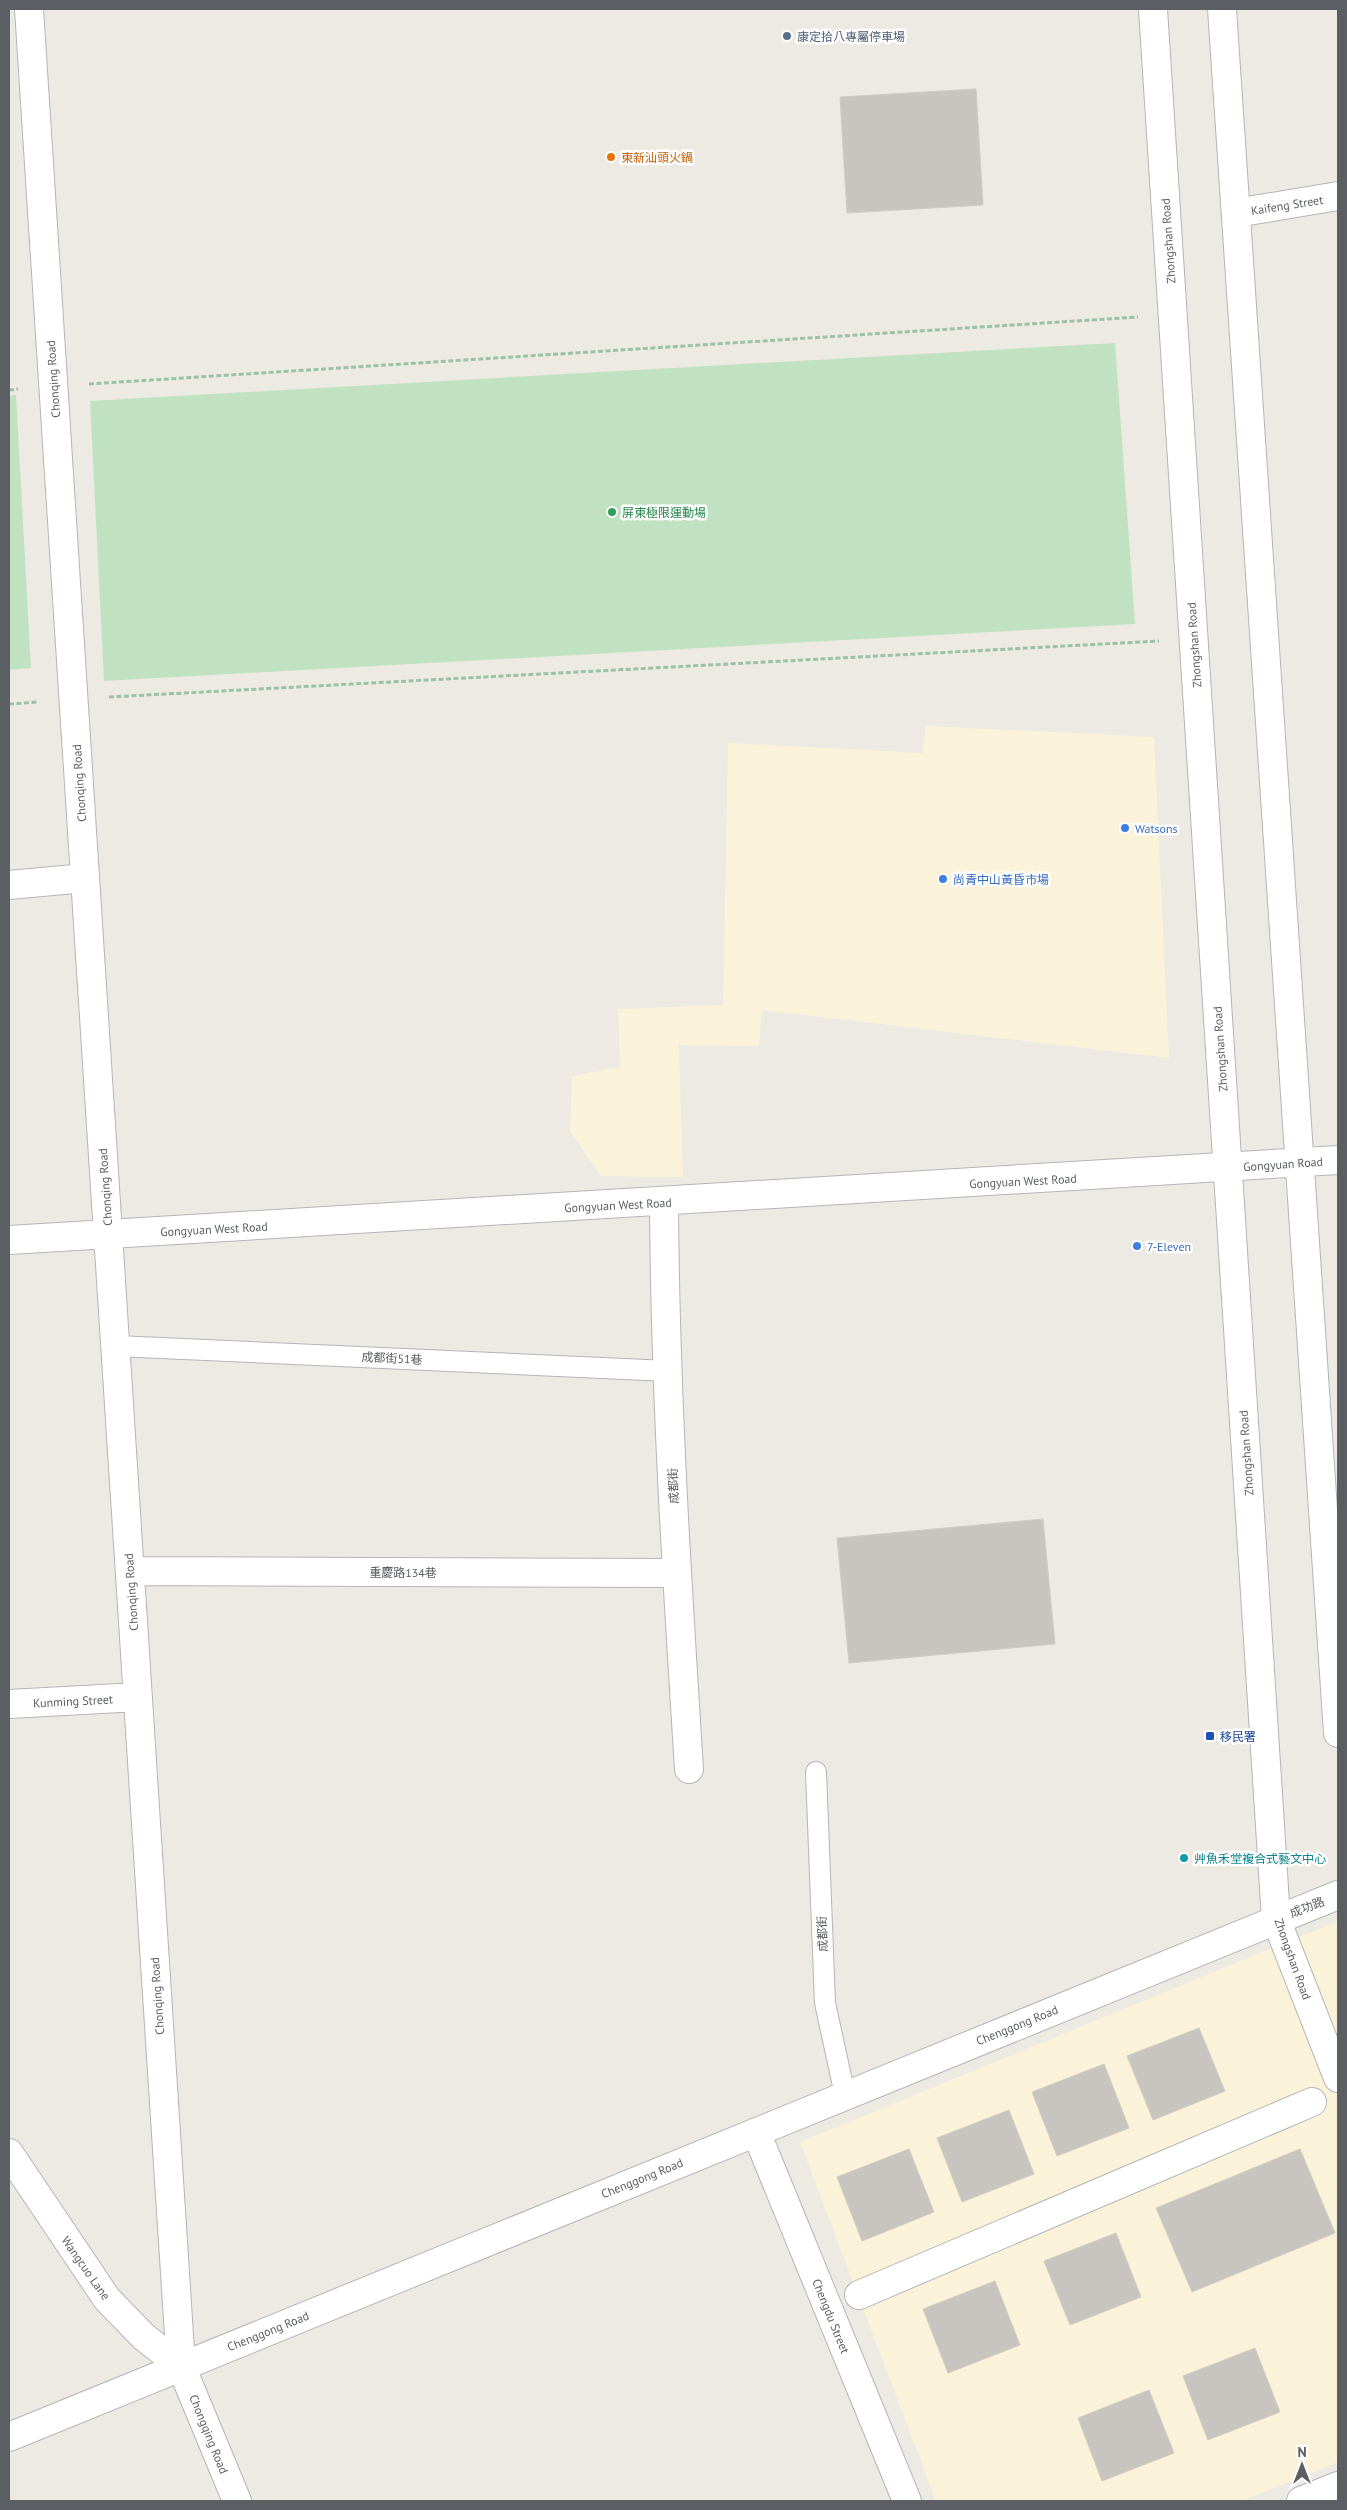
<svg xmlns="http://www.w3.org/2000/svg" width="1347" height="2510" font-family="'PT Sans','Noto Sans TC',sans-serif">
	<rect width="100%" height="100%" fill="#eceae2"/>
	<!-- commercial -->
	<path fill="#faf3d9" d="M926 726 1154 737 1169 1058 762 1010 759 1046 679 1045 683 1177 601 1176 570 1131 572 1076 620 1067 618 1009 723 1005 728 743 922 753Z
		M1338 1921V2462L1242 2501H936L800 2142Z"/>
	<!-- green -->
	<path fill="#c1e2c1" d="M1115 343 1135 624 104 681 90 401Z
		M16 395 31 668 9 670V396Z"/>
	<!-- building -->
	<path fill="#c8c5c0" stroke="#d0ccc1" d="M976 89 983 205 847 213 840 97Z
		M1043 1519 1055 1644 849 1663 837 1538Z
		M1199 2028 1225 2091 1153 2120 1127 2056Z
		M1104 2064 1129 2128 1057 2156 1032 2092Z
		M1009 2110 1034 2174 962 2202 937 2138Z
		M909 2149 934 2212 862 2241 837 2177Z
		M1300 2149 1335 2233 1192 2292 1156 2208Z
		M1116 2233 1141 2297 1070 2325 1044 2261Z
		M995 2281 1020 2345 948 2373 923 2309Z
		M1255 2348 1280 2412 1208 2440 1183 2376Z
		M1149 2390 1174 2453 1102 2481 1078 2418Z"/>
	<g fill="none" stroke-linecap="round" stroke-linejoin="round">
		<!-- service casing -->
		<g stroke="#b3b5b9" stroke-width="22">
			<path id="service" d="M116 1346 668 1371
				M816 1772 825 2003 845 2095"/>
		</g>
		<!-- pedestrian casing -->
		<g stroke="#b3b5b9" stroke-width="30">
			<path id="pedestrian" d="M859 2295 1312 2102"/>
		</g>
		<!-- minor casing -->
		<g stroke="#b3b5b9" stroke-width="30">
			<path id="minor" d="M29 9 181 2366 237 2501
				M1236 213 1338 196
				M9 885 85 878
				M664 1202C665 1391 677 1580 689 1769
				M9 1240 1338 1160
				M130 1571 676 1573
				M9 1704 138 1697
				M756 2132 907 2501
				M9 2153 107 2299 144 2337 181 2366
				M9 2437 1338 1895
				M1301 2501 1338 2486"/>
		</g>
		<!-- tertiary casing -->
		<g stroke="#b3b5b9" stroke-width="30">
			<path id="tertiary" d="M1153 9 1276 1919 1338 2078
				M1222 9 1338 1733"/>
		</g>
		<!-- path -->
		<path stroke="#9bc2a6" stroke-width="3" stroke-dasharray="5 2.5" stroke-linecap="butt" d="M89 384 1138 317
			M9 390 18 389
			M109 697 1159 641
			M9 704 38 702"/>
		<!-- service -->
		<use href="#service" stroke="#fff" stroke-width="20"/>
		<!-- pedestrian -->
		<use href="#pedestrian" stroke="#fff" stroke-width="28"/>
		<!-- minor -->
		<use href="#minor" stroke="#fff" stroke-width="28"/>
		<!-- tertiary -->
		<use href="#tertiary" stroke="#fff" stroke-width="28"/>
	</g>
	<!-- markers -->
	<circle fill="#5c6f8a" stroke="#fff" stroke-width="2" cx="787" cy="36" r="5"/>
	<circle fill="#e8710a" stroke="#fff" stroke-width="2" cx="611" cy="157" r="5"/>
	<circle fill="#2e9e5b" stroke="#fff" stroke-width="2" cx="612" cy="512" r="5"/>
	<g fill="#3f7fe0" stroke="#fff" stroke-width="2">
		<circle cx="1125" cy="828" r="5"/>
		<circle cx="943" cy="879" r="5"/>
		<circle cx="1137" cy="1246" r="5"/>
	</g>
	<rect fill="#1a4fb4" stroke="#fff" stroke-width="2" x="1205" y="1731" width="10" height="10" rx="2.5"/>
	<circle fill="#0f9aa8" stroke="#fff" stroke-width="2" cx="1184" cy="1858" r="5"/>
	<g text-anchor="middle" dominant-baseline="central" stroke-width="5" stroke-linejoin="round" paint-order="stroke">
		<!-- service labels -->
		<g font-size="12" fill="#4e5e75" stroke="#fff" text-anchor="start">
			<text x="797" y="36">康定拾八專屬停車場</text>
		</g>
		<!-- food labels -->
		<g font-size="12" fill="#c56008" stroke="#fff" text-anchor="start">
			<text x="621" y="157">東新汕頭火鍋</text>
		</g>
		<!-- street labels -->
		<g font-size="12" fill="#5b5e62" stroke="#fff">
			<text transform="translate(1287 205) rotate(-9)">Kaifeng Street</text>
			<text transform="translate(1168 241) rotate(-94)">Zhongshan Road</text>
			<text transform="translate(53 379) rotate(-94)">Chonqing Road</text>
			<text transform="translate(1194 645) rotate(-94)">Zhongshan Road</text>
			<text transform="translate(79 783) rotate(-94)">Chonqing Road</text>
			<text transform="translate(1220 1049) rotate(-94)">Zhongshan Road</text>
			<text transform="translate(1283 1164) rotate(-4)">Gongyuan Road</text>
			<text transform="translate(1023 1181) rotate(-3)">Gongyuan West Road</text>
			<text transform="translate(105 1187) rotate(-94)">Chonqing Road</text>
			<text transform="translate(618 1205) rotate(-3)">Gongyuan West Road</text>
			<text transform="translate(214 1229) rotate(-3)">Gongyuan West Road</text>
			<text transform="translate(392 1358) rotate(3)">成都街51巷</text>
			<text transform="translate(1246 1453) rotate(-94)">Zhongshan Road</text>
			<text transform="translate(673 1486) rotate(-92)">成都街</text>
			<text x="403" y="1572">重慶路134巷</text>
			<text transform="translate(131 1592) rotate(-94)">Chonqing Road</text>
			<text transform="translate(73 1701) rotate(-3)">Kunming Street</text>
			<text transform="translate(1307 1907) rotate(-21)">成功路</text>
			<text transform="translate(822 1934) rotate(-92)">成都街</text>
			<text transform="translate(1293 1959) rotate(70)">Zhongshan Road</text>
			<text transform="translate(157 1996) rotate(-94)">Chonqing Road</text>
			<text transform="translate(1017 2025) rotate(-22)">Chenggong Road</text>
			<text transform="translate(642 2178) rotate(-22)">Chenggong Road</text>
			<text transform="translate(86 2268) rotate(55)">Wangcuo Lane</text>
			<text transform="translate(831 2316) rotate(68)">Chengdu Street</text>
			<text transform="translate(268 2331) rotate(-22)">Chenggong Road</text>
			<text transform="translate(209 2434) rotate(68)">Chongqing Road</text>
		</g>
		<!-- leisure labels -->
		<g font-size="12" fill="#27864d" stroke="#fff" text-anchor="start">
			<text x="622" y="512">屏東極限運動場</text>
		</g>
		<!-- shop labels -->
		<g font-size="12" fill="#366cbe" stroke="#fff" text-anchor="start">
			<text x="1135" y="828">Watsons</text>
			<text x="953" y="879">尚青中山黃昏市場</text>
			<text x="1147" y="1246">7-Eleven</text>
		</g>
		<!-- transit labels -->
		<g font-size="12" fill="#164399" stroke="#fff" text-anchor="start">
			<text x="1220" y="1736">移民署</text>
		</g>
		<!-- culture labels -->
		<g font-size="12" fill="#0d838f" stroke="#fff" text-anchor="start">
			<text x="1194" y="1858">艸魚禾堂複合式藝文中心</text>
		</g>
	</g>
	<!-- border -->
	<rect width="1347" height="2510" fill="none" stroke="#5b5e62" stroke-width="20"/>
	<!-- north arrow -->
	<g transform="translate(1302 2465)" stroke="#ffffff" stroke-width="4" paint-order="stroke">
	<path d="M0-4L9 19L0 12L-9 19Z" fill="#5b5e62"/>
	<text y="-8" font-size="14" font-weight="bold" text-anchor="middle" fill="#5b5e62">N</text>
	</g>
</svg>
